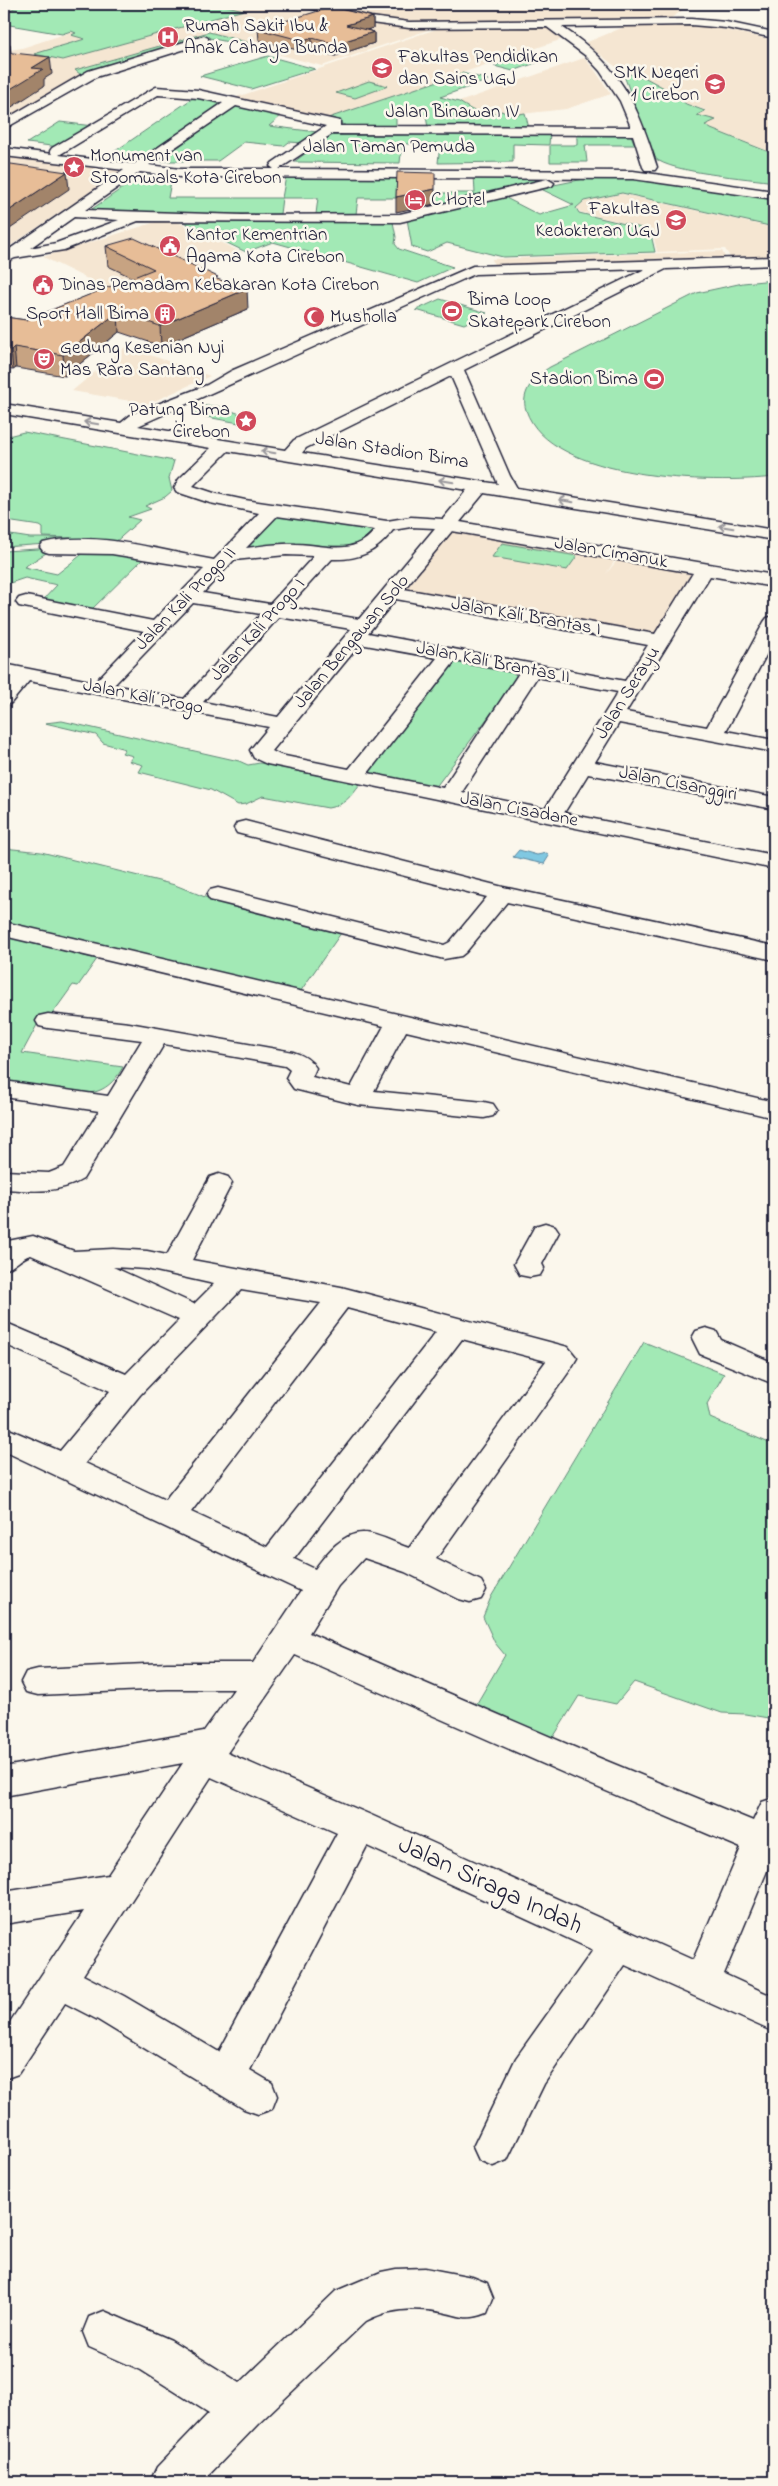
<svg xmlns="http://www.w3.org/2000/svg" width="778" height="2486" font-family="'Indie Flower',sans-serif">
	<rect width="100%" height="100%" fill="#fbf7ec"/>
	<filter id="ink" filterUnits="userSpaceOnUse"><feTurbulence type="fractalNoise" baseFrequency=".02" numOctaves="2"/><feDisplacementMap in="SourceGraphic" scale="10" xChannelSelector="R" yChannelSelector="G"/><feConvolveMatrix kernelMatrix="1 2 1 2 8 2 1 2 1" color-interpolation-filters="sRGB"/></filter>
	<g filter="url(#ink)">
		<!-- built -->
		<path fill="#f5e6d2" d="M218 4H281L333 17 381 25 434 28 322 66 243 45 250 43 210 32 76 70 80 75 4 120V51L22 48 71 32 76 33 71 35 85 39 35 54 63 60 243 10Z
			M327 4H660L686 8 671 18 417 21 379 18Z
			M629 25H691L716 28 774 40V153L711 129 705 125 716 120 696 115 705 110 687 104 669 90 644 77 624 73 585 43Z
			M546 26 563 39 325 119 231 99 442 27Z
			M584 58 594 69 611 94 566 109 512 115 501 111 489 115 472 110 459 102Z
			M4 154 123 170 4 250Z
			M622 194 774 228V256L730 257 725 249 657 252 652 230 580 212 577 208 585 201Z
			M169 218 243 253 110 290 43 257Z
			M722 251 725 257 494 265 492 259Z
			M125 347 156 357 210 376 148 404 72 391Z
			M451 532 616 559 606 574 618 559 694 572 654 635 404 589Z"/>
		<!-- green -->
		<path fill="#a2e9b5" stroke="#628678" d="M22 4H218L244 10 63 60 34 54 85 39 71 35 76 33 71 31 62 34 4 24V13Z
			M209 32 250 43 243 45 204 37 81 75 75 70Z
			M526 55 544 60 513 71 494 66Z
			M268 56 315 69 251 89 200 76Z
			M462 73 489 80 440 97 459 102 472 110 489 115 501 111 512 115 525 113 529 128H428L426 116H396V128L343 127 345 125 325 119Z
			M623 73 644 77 668 90 686 104 705 111 697 115 716 120 705 125 711 129 774 154V182C749 178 671 173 655 158Z
			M369 81 388 86 355 98 336 93Z
			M196 96 224 103 145 159 111 154Z
			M234 106 282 115 269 126 317 132 303 143 289 142 284 146 244 142 218 161H159Z
			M60 122 93 126 59 147 27 143Z
			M332 133H550L549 145 513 144V162L438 163 440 144H402L400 163 294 162Z
			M577 133H630L635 145H585L587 162H550V145H577Z
			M474 175 552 177 435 207V193H475Z
			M140 176H172L168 198H282L286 176H397L396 198H358L356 214H316L318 198H282L280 214H108L92 209Z
			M594 177 660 180 774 198V227L622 193 584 201 576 208 579 213 650 230 655 252 503 257 447 243 427 252 412 247 407 219 504 197 539 215 574 205 539 188Z
			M179 220 393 222 396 237 395 244 399 249 453 267 418 283 273 242 246 252Z
			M774 280V477C714 484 549 481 526 410 520 392 535 376 550 367L697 293 743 283Z
			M440 299 487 313 464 324 416 310Z
			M203 406H217L255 419 256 422 250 425 196 415 194 410Z
			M24 432 174 461 169 478 172 491 165 497 145 506 151 509 128 517 140 520 112 545 46 544 4 547V534L30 538H71L43 537V528L40 526 13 522 4 515V437Z
			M275 514 376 527 358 545 344 549 241 548Z
			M502 543 577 556 567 570 492 557Z
			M54 548 24 567 57 574 90 548 145 557 90 611 42 601 57 585 25 578 4 585V551Z
			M456 659 513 671 516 675V680L435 788 367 773Z
			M62 721 239 761 248 765 260 763 360 784C350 797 345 805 328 808L263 796 246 804 238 805 211 790 139 772 143 765 129 761 133 756 122 753 125 749 103 743 96 735 45 723Z
			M4 848 41 852 175 885 205 897 341 933 300 992 4 923Z
			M4 936 97 959 78 986 73 985 45 1024 38 1023 22 1053 123 1067C117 1078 109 1087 98 1091 81 1098 24 1087 4 1084Z
			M644 1342 724 1374 707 1404 710 1418 774 1445V1719L745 1714 722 1713 634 1682 616 1704 579 1696 549 1744 473 1710 505 1655 495 1643 483 1617 491 1597Z"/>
		<!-- water -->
		<path fill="#80c8e1" stroke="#5a869f" d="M519 850 537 855 547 853 549 856 544 864 513 857Z"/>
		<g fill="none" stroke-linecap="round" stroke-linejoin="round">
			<!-- minor casing -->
			<g stroke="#22223b" stroke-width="3">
				<path id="minor" d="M300 4H318L371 17 409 22 691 19 726 22 774 32V38L726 28 691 25 562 27C620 66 637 102 657 167L655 170H645L643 167 633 135 332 134 279 169 633 171 774 191V199L633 179 180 177 140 172 85 210 242 215 400 214 547 179 554 183 552 186 400 222 138 221 64 250 15 258 4 263V253L124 170 4 156V148L52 154 50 151 52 148 156 87 198 90 340 121V126L631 127 620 101 600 71 586 56 547 27 409 28 371 23 301 6ZM158 95 198 98 223 103 134 164 59 155ZM236 106 326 126 272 163 270 166 274 169H180L149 165ZM74 217 119 220 56 243 30 248Z
					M204 36 208 38V42L96 77 4 129V120L88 71Z
					M774 257V265L666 269 464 370 510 476 517 488 774 530V540L484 493 460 522 774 575V587L710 576 626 712 707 727 764 622 767 618 774 616V640L726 731 774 740V752L619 723 595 762 774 797V809L588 774 564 813 774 855V869L267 764 254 758 250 750 269 727 29 681 11 703 4 705V686L11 677 4 676V664L95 682 144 631 19 606 16 602 19 598 26 596 153 621 204 569 112 554 49 553 43 551 40 547 43 543C94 530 162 551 214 560L259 513 210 503 177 492 174 488 179 479 211 448 4 414V404L121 423 132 414 207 385 231 371 473 266ZM645 269 294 440 285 450 138 426 475 274ZM451 376 498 484 302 453 306 448ZM228 451 467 490 443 519 411 517 387 521 245 500 217 494 193 486ZM277 516 375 530C354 557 326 545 296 544 279 543 263 546 246 548ZM411 527 435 528 359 619 288 607 332 559C359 560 377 552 393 530ZM452 531 693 573 655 634 404 589ZM286 555 314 556 270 604 203 593 234 560ZM396 599 648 645 625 681 368 633ZM193 603 261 614 184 699 114 685ZM279 617 351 629 278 717 203 702ZM360 644 437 658 349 769 280 755 272 751ZM455 661 519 673 443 788 368 773ZM537 677 618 692 545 809 462 792Z
					M245 821 503 887 774 946V960L507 902 466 952 461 956 444 959 210 900 207 895 210 890 218 888 444 945 450 942 487 897 237 833 234 828 237 823Z
					M4 922 774 1102V1118L406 1031 374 1091 484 1102 493 1104 497 1110 493 1116 484 1118 358 1105 294 1089 286 1078 290 1070 285 1066 164 1044 83 1179C58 1194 32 1191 4 1189V1171L49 1173 64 1167 99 1111 4 1097V1081L108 1096 142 1040 48 1028 39 1026 36 1021 39 1016 48 1014 129 1023 293 1052C303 1055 310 1059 316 1068L312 1077 351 1087 384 1026 4 936Z
					M219 1174 228 1177 232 1183 192 1260 341 1287 568 1347 577 1358 570 1370 436 1559 481 1581 486 1590 481 1599 470 1602 459 1599 405 1572 364 1558 338 1586 309 1633 597 1757 753 1821 762 1802 774 1798V1854L724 1974 774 1997V2032L625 1965 544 2084 507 2160 493 2166 479 2160 473 2147 516 2058 593 1950 367 1846 250 2070 272 2083 277 2096 272 2109 258 2114 244 2109 98 2020 65 2003 18 2074 4 2079V2031L84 1911 4 1924V1892L108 1875 183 1763 4 1796V1767L204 1731 234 1689H167L38 1695 26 1692 21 1682 26 1672 38 1669 167 1663H253L301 1591 4 1451V1427L60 1451 110 1391 4 1344V1322L126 1374 179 1320 31 1255C21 1257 15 1267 4 1270V1246L8 1241 33 1236 74 1251 113 1249 147 1251 167 1255 210 1177ZM113 1267 147 1269 214 1284 194 1304ZM241 1290 321 1303 165 1500 85 1463 140 1395ZM347 1308 436 1332 267 1547 191 1512ZM462 1339 546 1361 409 1548C397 1544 376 1533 364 1533 343 1532 326 1554 315 1569L294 1559ZM295 1655 573 1777 741 1848 693 1960 371 1815 227 1753ZM211 1777 337 1833 219 2052 124 1996 83 1975Z
					M545 1223 555 1226 559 1232 542 1264 544 1268 540 1275 530 1277 520 1275 514 1264 535 1226Z
					M706 1328 716 1331 721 1340 774 1363V1384L700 1354 692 1338 696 1331Z
					M425 2268 472 2277 487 2283 493 2298 487 2313C466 2321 462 2316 442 2312 415 2307 390 2308 366 2321L258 2424 202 2482H150L157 2467 209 2413 141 2370 89 2347 83 2332 89 2317 104 2311 171 2340 240 2383 336 2291 381 2272 396 2269Z"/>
			</g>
			<!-- minor -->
			<use href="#minor" fill="#fbf7ec" fill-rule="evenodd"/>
		</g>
		<!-- wall -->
		<path fill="#c7a382" stroke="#22223b" d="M373 17V28L366 30 374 32V43L335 56 312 50 305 52 259 40 258 29Z
			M106 246 219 280 248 309 161 346 119 332 65 376 16 368 13 370 4 369V317L26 320 133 278 108 266Z"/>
		<!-- shaded-wall -->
		<path fill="#a2846a" stroke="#22223b" d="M373 17V28L346 36V25Z
			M374 32V43L335 56V44Z
			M312 38V50L305 52 304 41Z
			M10 45 12 62 4 67V49Z
			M50 57 52 74 44 79V86L4 112V93L32 68Z
			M67 172 69 189 4 233V214Z
			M435 189V204L396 212V197Z
			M247 289 248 309 161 346 160 326Z
			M118 312 119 332 65 376 63 355Z
			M14 347 16 368 13 370 11 350Z"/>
		<!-- building -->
		<path fill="#e7bd97" stroke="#22223b" d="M332 7 373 17 346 25 374 32 335 44 312 38 304 41 258 29Z
			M4 44 10 45 4 49Z
			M4 52 50 57 32 68 43 69 4 93Z
			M4 163 67 172 4 214Z
			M397 172 435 173V189L396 197Z
			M134 238 218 277 214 278 247 289 160 326 118 312 63 355 14 347 11 350 4 349V317H5L26 320 154 269 106 246Z"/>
		<!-- one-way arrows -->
		<defs><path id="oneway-shaft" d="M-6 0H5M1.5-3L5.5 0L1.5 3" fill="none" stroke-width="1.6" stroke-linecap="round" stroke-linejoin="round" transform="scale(1.25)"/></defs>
		<g stroke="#99979c">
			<use href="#oneway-shaft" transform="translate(91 423) rotate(-171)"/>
			<use href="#oneway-shaft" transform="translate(268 452) rotate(-171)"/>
			<use href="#oneway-shaft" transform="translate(446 481) rotate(-171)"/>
			<use href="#oneway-shaft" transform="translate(566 501) rotate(-171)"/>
			<use href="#oneway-shaft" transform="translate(726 527) rotate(-171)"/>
		</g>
	</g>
	<!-- icons -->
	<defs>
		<g id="hospital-disc" transform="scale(1.125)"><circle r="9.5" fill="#d1495b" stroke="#fbf7ec"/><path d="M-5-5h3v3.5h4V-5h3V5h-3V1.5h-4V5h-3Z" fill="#fff"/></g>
		<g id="university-disc" transform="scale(1.125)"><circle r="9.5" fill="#d1495b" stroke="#fbf7ec"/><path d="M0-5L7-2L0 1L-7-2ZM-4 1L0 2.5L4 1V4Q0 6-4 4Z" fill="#fff"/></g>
		<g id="school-disc" transform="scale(1.125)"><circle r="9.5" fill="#d1495b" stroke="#fbf7ec"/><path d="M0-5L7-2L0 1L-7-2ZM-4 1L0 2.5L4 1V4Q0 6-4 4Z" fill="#fff"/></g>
		<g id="sight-disc" transform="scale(1.125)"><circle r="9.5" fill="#d1495b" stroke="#fbf7ec"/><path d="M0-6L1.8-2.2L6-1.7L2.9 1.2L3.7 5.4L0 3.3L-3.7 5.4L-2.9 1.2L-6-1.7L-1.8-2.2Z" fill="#fff"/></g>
		<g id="hotel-disc" transform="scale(1.125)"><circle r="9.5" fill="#d1495b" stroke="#fbf7ec"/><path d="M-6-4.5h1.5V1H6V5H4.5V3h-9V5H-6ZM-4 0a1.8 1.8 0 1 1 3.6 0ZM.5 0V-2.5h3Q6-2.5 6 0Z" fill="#fff"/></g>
		<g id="civic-disc" transform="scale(1.125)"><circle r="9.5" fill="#d1495b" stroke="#fbf7ec"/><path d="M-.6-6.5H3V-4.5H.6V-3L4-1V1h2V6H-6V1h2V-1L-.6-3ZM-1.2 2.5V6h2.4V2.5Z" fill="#fff"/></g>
		<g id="stadium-disc" transform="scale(1.125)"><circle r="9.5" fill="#d1495b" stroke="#fbf7ec"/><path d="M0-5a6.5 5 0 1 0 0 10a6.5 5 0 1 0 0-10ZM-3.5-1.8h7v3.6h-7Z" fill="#fff"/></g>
		<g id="building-disc" transform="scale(1.125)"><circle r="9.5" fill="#d1495b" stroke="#fbf7ec"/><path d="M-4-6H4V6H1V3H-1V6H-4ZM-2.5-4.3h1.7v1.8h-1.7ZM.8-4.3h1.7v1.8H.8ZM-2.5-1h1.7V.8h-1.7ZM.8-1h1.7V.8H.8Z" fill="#fff"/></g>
		<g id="mosque-disc" transform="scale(1.125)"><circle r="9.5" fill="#d1495b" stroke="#fbf7ec"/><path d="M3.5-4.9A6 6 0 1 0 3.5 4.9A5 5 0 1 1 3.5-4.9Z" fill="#fff"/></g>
		<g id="theatre-disc" transform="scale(1.125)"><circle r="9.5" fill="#d1495b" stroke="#fbf7ec"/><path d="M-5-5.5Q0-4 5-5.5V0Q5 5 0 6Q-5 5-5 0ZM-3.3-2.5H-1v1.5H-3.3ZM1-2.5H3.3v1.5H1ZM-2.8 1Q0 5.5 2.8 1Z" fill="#fff"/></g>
	</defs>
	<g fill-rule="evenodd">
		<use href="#hospital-disc" x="168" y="37"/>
		<use href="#university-disc" x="382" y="68"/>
		<use href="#school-disc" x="715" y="84"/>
		<use href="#sight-disc" x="74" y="167"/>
		<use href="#hotel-disc" x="415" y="200"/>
		<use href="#university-disc" x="676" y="220"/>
		<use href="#civic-disc" x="170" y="246"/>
		<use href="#civic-disc" x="43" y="285"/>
		<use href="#stadium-disc" x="452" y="311"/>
		<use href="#building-disc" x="165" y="314"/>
		<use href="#mosque-disc" x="314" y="317"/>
		<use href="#theatre-disc" x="44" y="359"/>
		<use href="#stadium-disc" x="654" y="379"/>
		<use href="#sight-disc" x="246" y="421"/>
	</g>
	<g text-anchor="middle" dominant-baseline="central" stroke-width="5" stroke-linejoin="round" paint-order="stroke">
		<!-- far-poi labels -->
		<g font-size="19" fill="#22223b" stroke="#fbf7ec" text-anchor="start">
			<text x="184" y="26">Rumah Sakit Ibu &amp;<tspan x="184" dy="22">Anak Cahaya Bunda</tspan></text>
			<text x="398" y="57">Fakultas Pendidikan<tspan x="398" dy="22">dan Sains UGJ</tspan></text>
			<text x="699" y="73" text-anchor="end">SMK Negeri<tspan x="699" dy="22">1 Cirebon</tspan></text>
			<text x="90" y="156">Monument van<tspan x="90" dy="22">Stoomwals Kota Cirebon</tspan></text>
			<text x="431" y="200">C Hotel</text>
			<text x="660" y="209" text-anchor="end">Fakultas<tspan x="660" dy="22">Kedokteran UGJ</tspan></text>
			<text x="186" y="235">Kantor Kementrian<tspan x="186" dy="22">Agama Kota Cirebon</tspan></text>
			<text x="59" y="285">Dinas Pemadam Kebakaran Kota Cirebon</text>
			<text x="468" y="300">Bima Loop<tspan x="468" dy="22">Skatepark Cirebon</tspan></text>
			<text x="149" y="314" text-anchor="end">Sport Hall Bima</text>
			<text x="330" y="317">Musholla</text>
			<text x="60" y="348">Gedung Kesenian Nyi<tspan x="60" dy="22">Mas Rara Santang</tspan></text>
			<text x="638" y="379" text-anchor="end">Stadion Bima</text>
			<text x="230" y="410" text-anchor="end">Patung Bima<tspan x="230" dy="22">Cirebon</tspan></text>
		</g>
		<!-- far-street labels -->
		<g font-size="19" fill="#22223b" stroke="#fbf7ec">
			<text x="452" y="112">Jalan Binawan IV</text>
			<text x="389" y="147">Jalan Taman Pemuda</text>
			<text transform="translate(392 451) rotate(9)">Jalan Stadion Bima</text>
			<text transform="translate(611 553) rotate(10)">Jalan Cimanuk</text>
			<text transform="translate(186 599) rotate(-46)">Jalan Kali Progo II</text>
			<text transform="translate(526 617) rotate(10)">Jalan Kali Brantas I</text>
			<text transform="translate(258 630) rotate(-48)">Jalan Kali Progo I</text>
			<text transform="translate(352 642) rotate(-50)">Jalan Bengawan Solo</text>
			<text transform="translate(493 663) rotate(11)">Jalan Kali Brantas II</text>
			<text transform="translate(628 693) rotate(-58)">Jalan Serayu</text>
			<text transform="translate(143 697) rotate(11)">Jalan Kali Progo</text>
			<text transform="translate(678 784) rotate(11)">Jalan Cisanggiri</text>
			<text transform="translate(519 810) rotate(11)">Jalan Cisadane</text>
		</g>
		<!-- near-street labels -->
		<g font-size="26" fill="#22223b" stroke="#fbf7ec">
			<text transform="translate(490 1886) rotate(25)">Jalan Siraga Indah</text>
		</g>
	</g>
	<!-- margin -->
	<rect width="778" height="2486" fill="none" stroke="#fbf7ec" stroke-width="20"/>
	<rect x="10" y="10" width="758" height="2466" fill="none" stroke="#22223b" stroke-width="2" filter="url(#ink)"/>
</svg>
